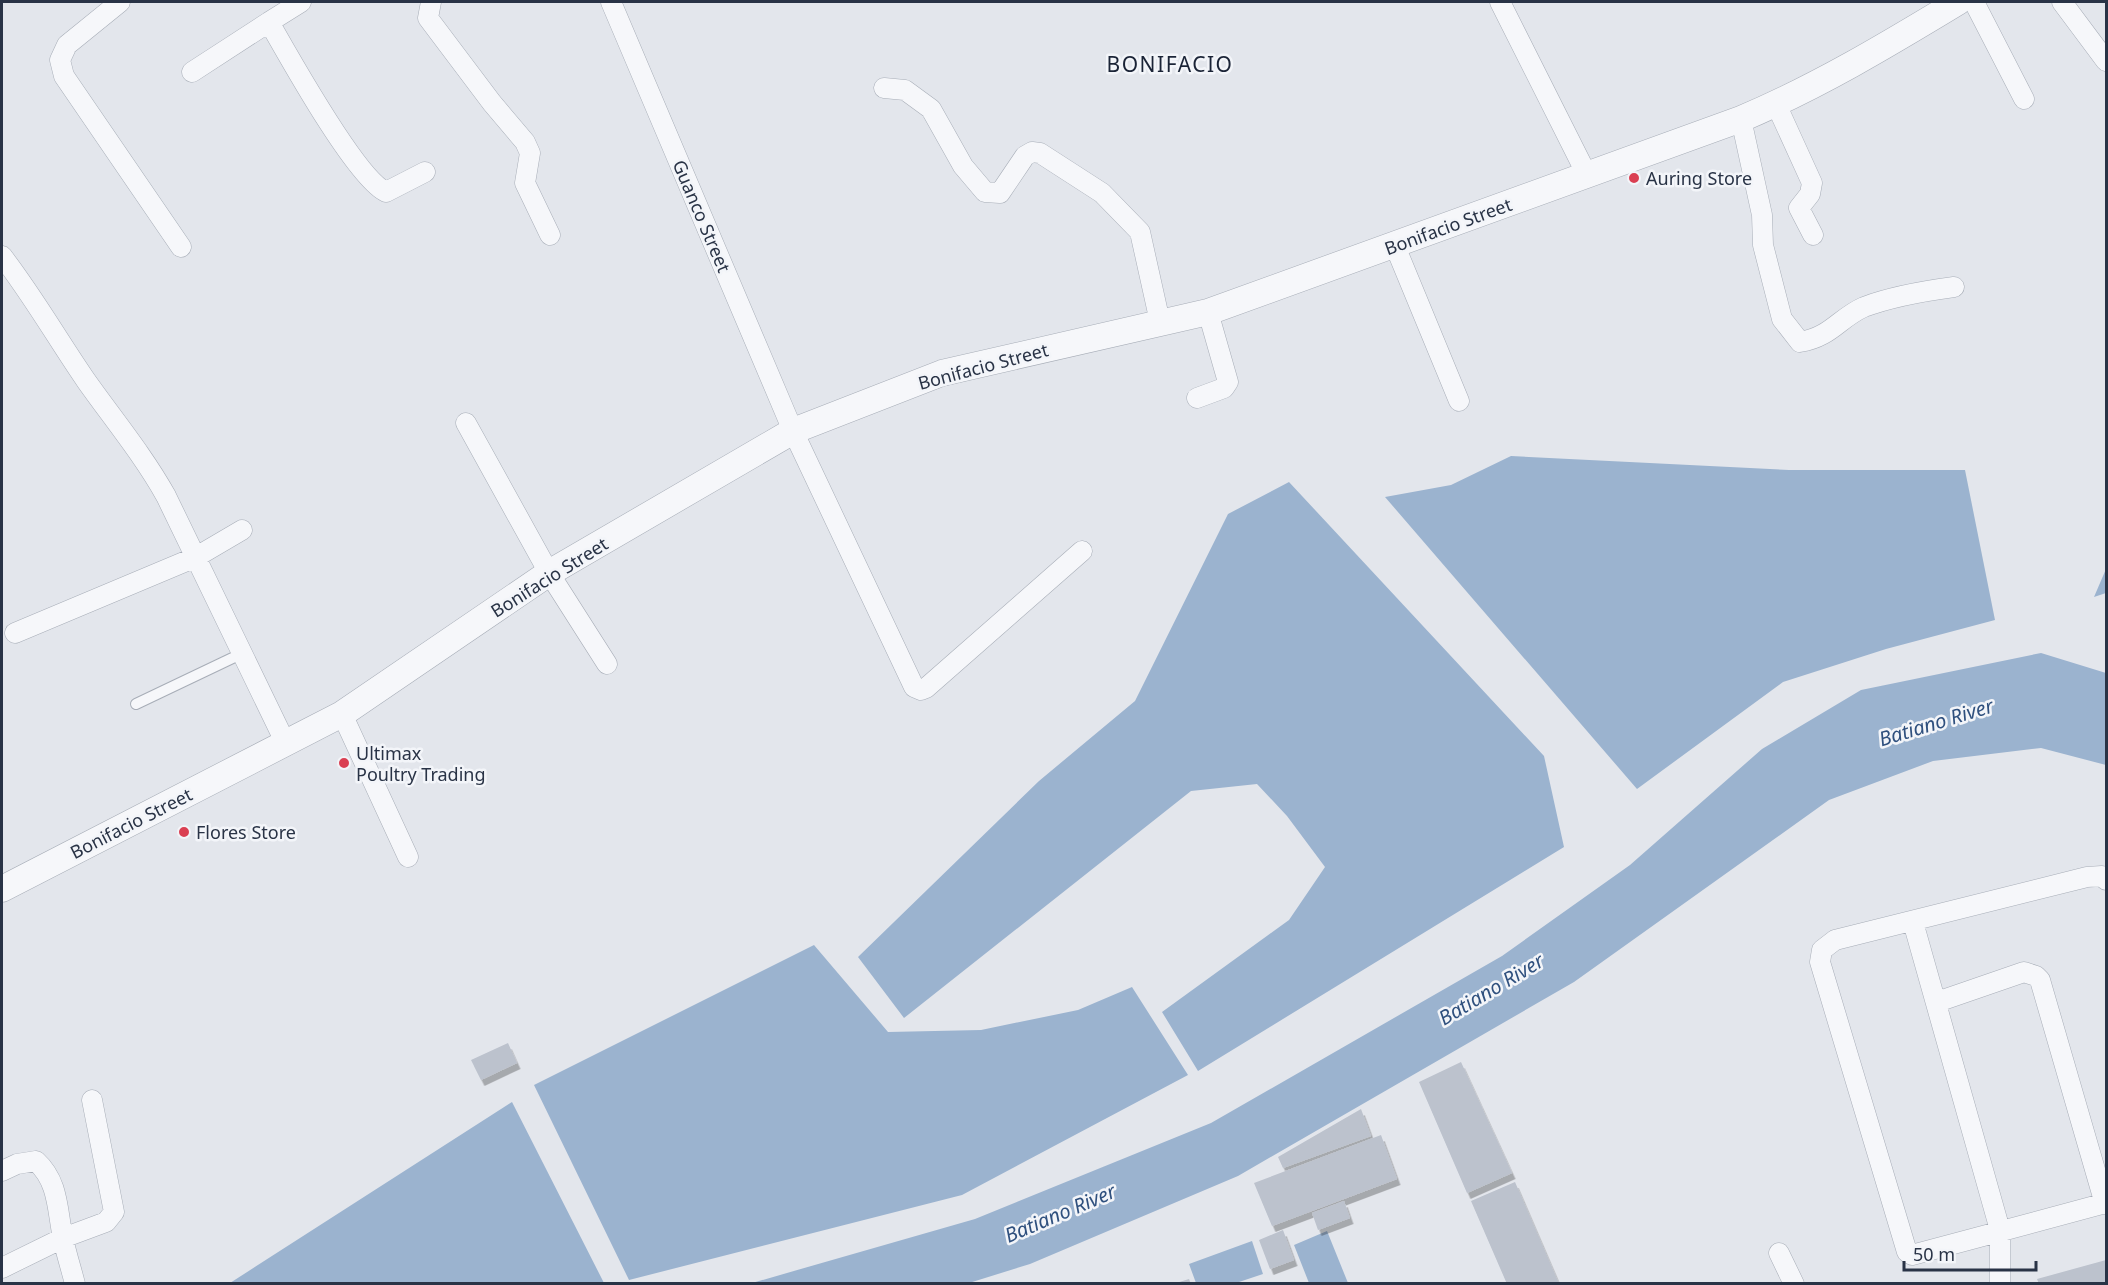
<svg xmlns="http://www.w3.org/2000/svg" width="2108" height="1285" font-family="'Noto Sans',sans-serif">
	<defs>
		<filter id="shadow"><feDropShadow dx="3.5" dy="6" stdDeviation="0" flood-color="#0004"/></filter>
	</defs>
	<rect width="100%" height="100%" fill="#e3e6ec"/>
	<!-- water -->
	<path fill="#9bb3cf" d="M1511 456 1789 470H1965L1995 620 1886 649 1783 682 1637 789 1385 497 1451 485Z
		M1289 482 1544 756 1564 847 1198 1071 1162 1012 1289 920 1325 867 1287 816 1257 784 1191 791 904 1018 858 957 1039 781 1135 701 1228 514Z
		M2106 569V593L2094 597Z
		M2041 653 2106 673V765L2041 748 1933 761 1829 800 1574 982 1238 1176 1030 1264 969 1283H752L975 1219 1211 1123 1502 956 1630 865 1762 749 1861 690Z
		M814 945 888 1032 981 1030 1078 1010 1132 987 1188 1075 962 1195 629 1280 534 1085Z
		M512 1102 604 1283H230Z
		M1327 1231 1348 1283H1309L1294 1245Z
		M1252 1241 1263 1274 1236 1283H1196L1189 1264Z"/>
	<!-- building -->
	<path fill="#bcc2cd" filter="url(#shadow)" d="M508 1043 517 1063 481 1080 471 1060Z
		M1461 1062 1512 1173 1467 1193 1419 1082Z
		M1361 1109 1371 1136 1283 1168 1278 1157Z
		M1381 1135 1397 1179 1272 1226 1254 1183Z
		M1515 1182 1559 1284H1507L1471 1201Z
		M1344 1201 1350 1218 1318 1230 1312 1213Z
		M1283 1230 1294 1260 1270 1269 1259 1240Z
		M2106 1260V1284H2039L2037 1279Z
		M1189 1279 1191 1284H1177L1176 1283Z"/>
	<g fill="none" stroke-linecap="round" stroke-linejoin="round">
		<!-- service casing -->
		<g stroke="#a7adb7" stroke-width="12">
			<path id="service" d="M136 704 243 653"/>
		</g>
		<!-- minor casing -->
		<g stroke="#a7adb7" stroke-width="21">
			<path id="minor" d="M120 2 67 45 60 60 64 76 181 247
				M301 2 269 22C289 57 356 178 386 192L425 172
				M431 2 428 18 492 103 525 142 530 153 525 183 550 235
				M611 2 793 431 914 687 921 690 926 688 1082 551
				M1500 2 1587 175
				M1974 2 2024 99
				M2062 2 2106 61
				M192 72 269 22
				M884 88 905 90 931 109 963 166 985 192 1000 193 1025 156 1032 152 1040 153 1102 193 1140 232 1160 322
				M1776 104 1812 183 1810 194 1799 208 1813 235
				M1741 119 1762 215 1763 245 1782 319 1800 342C1831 337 1839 318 1864 307 1893 296 1924 291 1954 287
				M1395 246 1459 401
				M2 256C33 296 58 340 87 382 114 420 143 455 166 496L286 744
				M1197 398 1224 388 1228 382 1208 312
				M466 423 549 573 607 664
				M15 633 196 557 242 530
				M342 714 408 857
				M2106 880 2102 876 2087 877 1835 940 1822 950 1820 962 1907 1252 1912 1255 2106 1203
				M1913 922 2000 1230V1284
				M1937 1002 2024 972 2036 976 2040 980 2105 1204
				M2 1171 17 1164 36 1161C59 1182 57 1210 63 1238 66 1253 71 1268 75 1284
				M1779 1253 1794 1284
				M2 1268 63 1238 106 1222 114 1212 92 1100"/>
		</g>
		<!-- tertiary casing -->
		<g stroke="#a7adb7" stroke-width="27">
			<path id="tertiary" d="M2 889 342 714 549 573 793 431 942 373 1208 312 1741 119C1817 87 1887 45 1958 2"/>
		</g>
		<!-- service -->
		<use href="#service" stroke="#f6f7fa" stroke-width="10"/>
		<!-- minor -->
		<use href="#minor" stroke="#f6f7fa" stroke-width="20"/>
		<!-- tertiary -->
		<use href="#tertiary" stroke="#f6f7fa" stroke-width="26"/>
	</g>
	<!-- markers -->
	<g fill="#da3f52" stroke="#f3f5f9" stroke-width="2">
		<circle cx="1634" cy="178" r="6"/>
		<circle cx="344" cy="763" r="6"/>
		<circle cx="184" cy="832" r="6"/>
	</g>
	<g text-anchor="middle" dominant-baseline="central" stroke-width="5" stroke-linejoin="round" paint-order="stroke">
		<!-- poi labels -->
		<g font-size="18" fill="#293346" stroke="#f3f5f9" text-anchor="start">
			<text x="1646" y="178">Auring Store</text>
			<text x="356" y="753">Ultimax<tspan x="356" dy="21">Poultry Trading</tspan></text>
			<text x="196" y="832">Flores Store</text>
		</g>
		<!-- street labels -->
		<g font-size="18" fill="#293346" stroke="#f3f5f9">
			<text transform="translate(702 216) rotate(67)">Guanco Street</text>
			<text transform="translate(1448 226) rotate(-20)">Bonifacio Street</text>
			<text transform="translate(983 366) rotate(-15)">Bonifacio Street</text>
			<text transform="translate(549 577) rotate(-32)">Bonifacio Street</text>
			<text transform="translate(131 823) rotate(-27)">Bonifacio Street</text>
		</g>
		<!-- water labels -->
		<g font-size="20" font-style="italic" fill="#2f507e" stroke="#f3f5f9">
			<text transform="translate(1936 722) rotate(-17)">Batiano River</text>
			<text transform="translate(1491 989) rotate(-31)">Batiano River</text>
			<text transform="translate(1060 1213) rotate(-23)">Batiano River</text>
		</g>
		<!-- quarter labels -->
		<g font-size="21" letter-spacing="1.5" fill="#1b2437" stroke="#f3f5f9">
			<text x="1170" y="64">BONIFACIO</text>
		</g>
	</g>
	<!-- border -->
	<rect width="2108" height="1285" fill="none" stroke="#293346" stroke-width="6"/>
	<!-- scale -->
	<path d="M1904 1261v9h132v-9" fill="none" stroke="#293346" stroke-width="3"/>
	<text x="1913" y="1261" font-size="18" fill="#293346" stroke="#f3f5f9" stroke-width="4.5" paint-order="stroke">50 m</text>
</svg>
